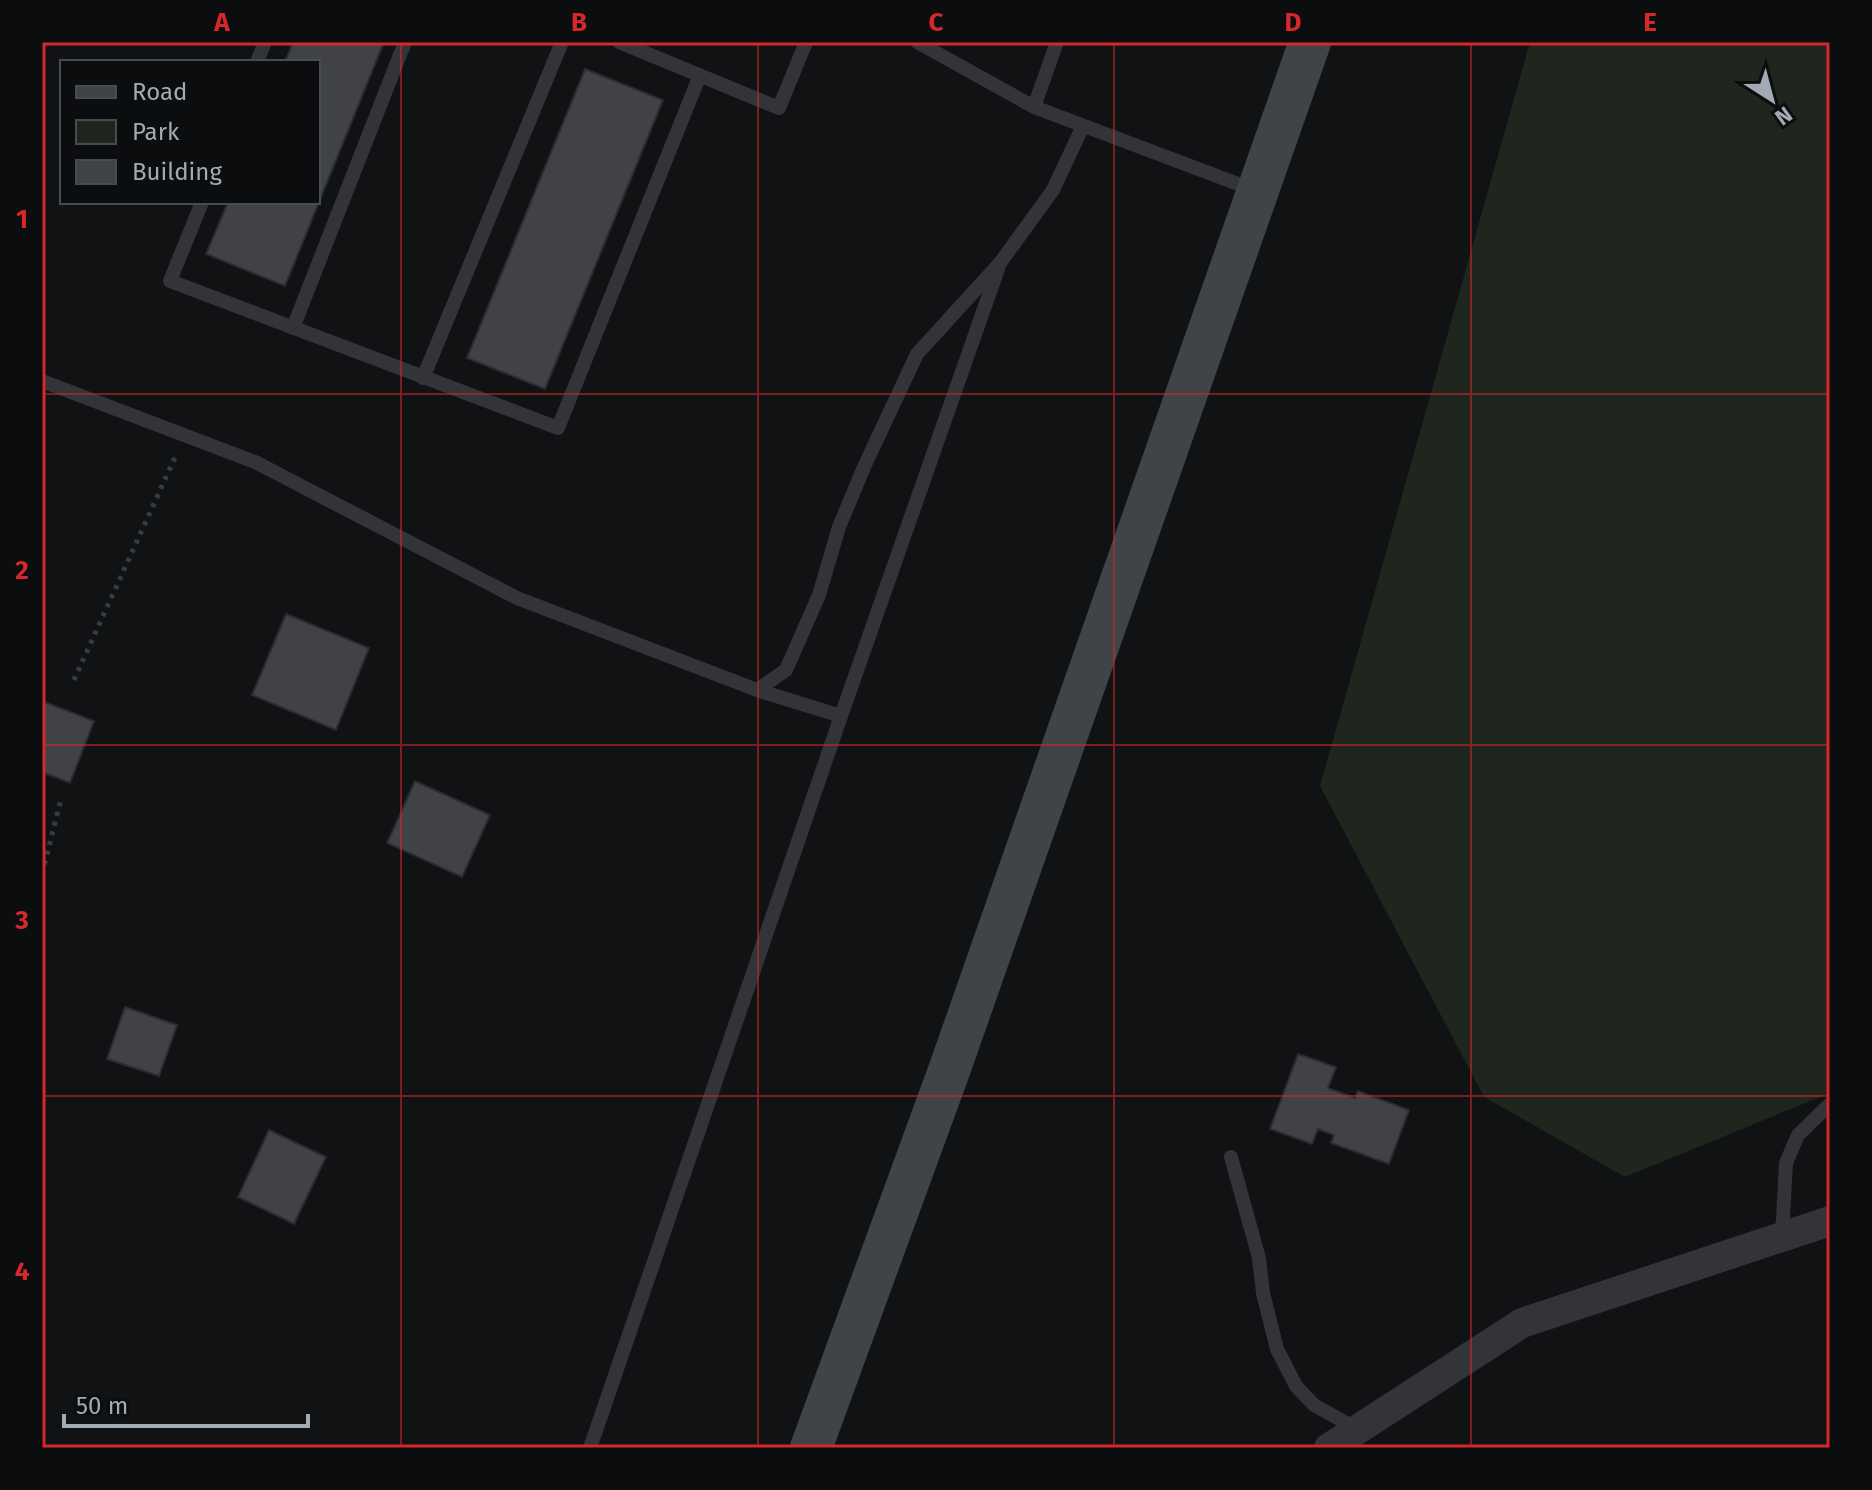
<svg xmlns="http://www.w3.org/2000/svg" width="1872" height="1490" font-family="'Fira Sans',sans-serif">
	<rect width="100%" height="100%" fill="#111213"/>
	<!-- green -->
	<path fill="#1e261e" d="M1530 42H1830V1093L1625 1177 1484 1097 1320 786Z"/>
	<!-- building -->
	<path fill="#404246" stroke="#2b2c2f" stroke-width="2" d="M293 42H384L285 286 206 254 228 202H318V62H285Z
		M585 69 663 100 545 389 467 358Z
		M286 614 369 648 336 730 252 695Z
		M42 701 94 721 70 783 42 772Z
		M415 781 490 815 462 877 387 843Z
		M125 1007 177 1025 159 1076 107 1059Z
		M1298 1054 1336 1067 1328 1088 1355 1098 1358 1091 1409 1110 1389 1164 1331 1143 1334 1135 1318 1129 1312 1144 1270 1129Z
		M269 1130 326 1157 294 1224 238 1197Z"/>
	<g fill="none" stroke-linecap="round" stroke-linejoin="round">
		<!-- path -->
		<path stroke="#383c3f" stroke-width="5" stroke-dasharray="4 6" stroke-linecap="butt" d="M74 680 176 455
			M42 874 61 799"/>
		<!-- lane -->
		<path stroke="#323438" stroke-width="14" d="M619 42 779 108 806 42
			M917 42 1034 107 1254 190
			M257 62 265 42
			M1034 107 1057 42
			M202 202 170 281 558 428 700 75
			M293 328 405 42
			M423 378 562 42
			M42 381 255 462 517 598 757 690 786 670 819 595 839 527 864 467 917 354 1000 263 1053 190 1083 126
			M757 690 841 716
			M1231 1157 1259 1258 1263 1293 1277 1349 1296 1386 1314 1405 1357 1429
			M1782 1237 1786 1163 1798 1135 1830 1104
			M590 1448 841 716 998 269"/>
		<!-- street -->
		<path stroke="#323438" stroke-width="30" d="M1329 1448 1522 1323 1830 1221"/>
		<!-- secondary -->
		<path stroke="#404448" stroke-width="42" d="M811 1448 950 1068 1310 42"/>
	</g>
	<!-- grid -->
	<path fill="none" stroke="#d62828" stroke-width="2" stroke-opacity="0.55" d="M401 42V1448M758 42V1448M1114 42V1448M1471 42V1448M42 394H1830M42 745H1830M42 1096H1830"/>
	<!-- border -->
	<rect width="1872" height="1490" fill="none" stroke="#0c0d0e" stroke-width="88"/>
	<!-- legend -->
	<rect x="60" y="60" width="260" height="144" fill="#0c0d0e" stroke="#484c50" stroke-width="2"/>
	<rect x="76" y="86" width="40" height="12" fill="#404448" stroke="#484c50" stroke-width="2"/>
	<text x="132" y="100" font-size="24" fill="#a2abb4">Road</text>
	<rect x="76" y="120" width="40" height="24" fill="#1e261e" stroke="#484c50" stroke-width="2"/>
	<text x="132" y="140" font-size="24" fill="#a2abb4">Park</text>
	<rect x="76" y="160" width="40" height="24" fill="#404246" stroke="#484c50" stroke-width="2"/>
	<text x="132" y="180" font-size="24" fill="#a2abb4">Building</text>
	<!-- north arrow -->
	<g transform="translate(1772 100) rotate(144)" stroke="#0c0d0e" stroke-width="6" paint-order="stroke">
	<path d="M0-6L14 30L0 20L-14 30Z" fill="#a2abb4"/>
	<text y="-12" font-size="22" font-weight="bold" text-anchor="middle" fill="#a2abb4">N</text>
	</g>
	<!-- scale -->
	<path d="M64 1414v12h244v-12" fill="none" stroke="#a2abb4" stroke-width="4"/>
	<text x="76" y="1414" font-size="24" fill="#a2abb4" stroke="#0c0d0e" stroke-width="6" paint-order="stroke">50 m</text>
	<rect x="44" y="44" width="1784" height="1402" fill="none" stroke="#d62828" stroke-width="3"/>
	<g font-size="26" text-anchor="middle" font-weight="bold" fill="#d62828">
		<text x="222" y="31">A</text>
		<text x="579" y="31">B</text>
		<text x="936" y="31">C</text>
		<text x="1293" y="31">D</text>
		<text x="1650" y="31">E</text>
		<text x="22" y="228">1</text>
		<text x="22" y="579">2</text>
		<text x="22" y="929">3</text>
		<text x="22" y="1280">4</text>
	</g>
</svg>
